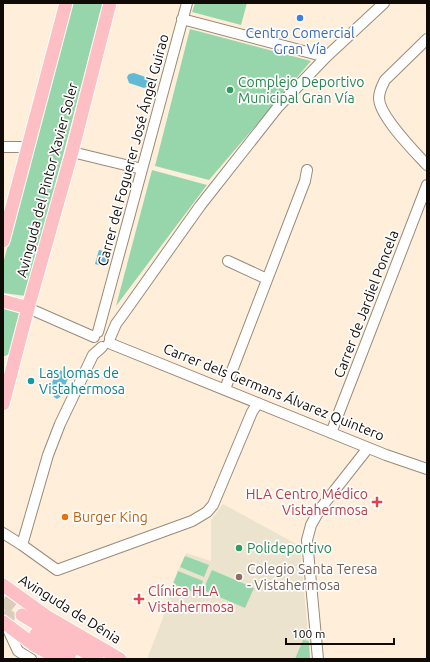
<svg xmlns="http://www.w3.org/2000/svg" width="430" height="662" font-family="Ubuntu,sans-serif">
	<rect width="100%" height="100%" fill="#ffeeda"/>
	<!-- education -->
	<path fill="#ebe3cd" d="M223 504 300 546 310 659H147L163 618 170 589 186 553 211 561V520Z"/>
	<!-- green -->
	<path fill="#97d6aa" d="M72 3H103L26 296 3 293V264Z
		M195 3H247L241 25 192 12Z
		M190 29 311 61 209 180 155 166Z
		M152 170 207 185 116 306Z
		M3 307 16 309 21 316 12 353 5 356H3Z
		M185 556 209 565 204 577 180 567Z
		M212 570 254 588 245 608 203 590Z
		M178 571 203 581 198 594 173 584Z
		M303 640 309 641 310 659H295Z"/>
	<!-- water -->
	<path fill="#61bad4" d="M134 73 148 78 150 82 149 86 144 88 129 83 127 77 129 74Z
		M99 250 109 252 105 267 95 264Z
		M57 369 70 374 60 397 57 399 54 397 53 394 54 391 51 388 55 371Z"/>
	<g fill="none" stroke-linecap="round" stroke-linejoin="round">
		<!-- major-tunnel -->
		<path stroke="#dbccba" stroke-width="13" stroke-dasharray="13 6" stroke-linecap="butt" d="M3 600 22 615
			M3 613 17 622"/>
		<!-- minor casing -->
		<g stroke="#9a8b79" stroke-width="12">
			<path id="minor" d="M182 19 326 57
				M427 39 385 80C382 86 379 91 379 98 379 116 414 151 427 165
				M3 147H28
				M72 152 142 169
				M228 261 267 279
				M28 308 94 337
				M98 332 187 3
				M110 338 116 324 124 313 200 206 278 107 326 57 384 3
				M109 343 386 455 427 469
				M225 389 305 181 307 170
				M331 433 427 185
				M3 533 22 545 57 570 192 521 207 512 213 505 252 412 258 403
				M22 545 48 455 60 424 93 355 102 347
				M5 623 18 651 31 659
				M318 659 307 540 311 525 320 509 368 448"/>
		</g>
		<!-- major casing -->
		<g stroke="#fff" stroke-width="15">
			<path id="major" d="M3 241 66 3
				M3 301 28 308
				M3 404 28 308 72 152 110 3
				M3 585 46 616 120 659
				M22 615 97 659
				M3 622 34 645 59 659
				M36 634 70 654"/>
		</g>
		<!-- minor -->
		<use href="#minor" stroke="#fff" stroke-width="10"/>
		<!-- major -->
		<use href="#major" stroke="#fdbfc3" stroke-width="13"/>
	</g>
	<!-- markers -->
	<circle fill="#3f7fe0" stroke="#fefefe" stroke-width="1.5" cx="300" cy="18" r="4"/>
	<g fill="#2e9e5b" stroke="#fefefe" stroke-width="1.5">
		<circle cx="230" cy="90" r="4"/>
		<circle cx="239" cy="548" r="4"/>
	</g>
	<circle fill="#0f9aa8" stroke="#fefefe" stroke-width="1.5" cx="31" cy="381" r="4"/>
	<g fill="#e0444e" stroke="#fefefe" stroke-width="1.5">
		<path d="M375 496h4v4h4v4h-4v4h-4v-4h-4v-4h4z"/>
		<path d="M137 593h4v4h4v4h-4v4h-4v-4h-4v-4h4z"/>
	</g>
	<circle fill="#e8710a" stroke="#fefefe" stroke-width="1.5" cx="65" cy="517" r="4"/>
	<circle fill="#8d6e63" stroke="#fefefe" stroke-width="1.5" cx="239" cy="577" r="4"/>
	<g text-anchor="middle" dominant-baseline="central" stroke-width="3.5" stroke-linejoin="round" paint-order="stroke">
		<!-- shop labels -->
		<g font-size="14" fill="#366cbe" stroke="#fefefe">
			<text x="300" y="33">Centro Comercial<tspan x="300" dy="16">Gran Vía</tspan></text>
		</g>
		<!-- leisure labels -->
		<g font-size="14" fill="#27864d" stroke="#fefefe" text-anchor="start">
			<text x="238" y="82">Complejo Deportivo<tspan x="238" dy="16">Municipal Gran Vía</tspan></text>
			<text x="247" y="548">Polideportivo</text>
		</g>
		<!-- street labels -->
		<g font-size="14" fill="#0f0a05" stroke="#fefefe">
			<text transform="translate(133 150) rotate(-75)">Carrer del Foguerer José Ángel Guirao</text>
			<text transform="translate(47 180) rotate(-75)">Avinguda del Pintor Xavier Soler</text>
			<text transform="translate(366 304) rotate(-69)">Carrer de Jardiel Poncela</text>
			<text transform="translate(274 392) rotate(22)">Carrer dels Germans Álvarez Quintero</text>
			<text transform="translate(70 609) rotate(32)">Avinguda de Dénia</text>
		</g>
		<!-- culture labels -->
		<g font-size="14" fill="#0d838f" stroke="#fefefe" text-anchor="start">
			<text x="39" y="373">Las lomas de<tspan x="39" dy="16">Vistahermosa</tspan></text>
		</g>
		<!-- health labels -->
		<g font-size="14" fill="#be3a42" stroke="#fefefe" text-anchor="end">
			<text x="368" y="494">HLA Centro Médico<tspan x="368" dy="16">Vistahermosa</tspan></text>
			<text x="148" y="591" text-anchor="start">Clínica HLA<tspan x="148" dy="16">Vistahermosa</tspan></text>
		</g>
		<!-- food labels -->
		<g font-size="14" fill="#c56008" stroke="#fefefe" text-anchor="start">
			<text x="73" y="517">Burger King</text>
		</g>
		<!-- education labels -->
		<g font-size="14" fill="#785e54" stroke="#fefefe" text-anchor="start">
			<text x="247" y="569">Colegio Santa Teresa<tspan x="247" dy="16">- Vistahermosa</tspan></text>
		</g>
	</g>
	<!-- border -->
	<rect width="430" height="662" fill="none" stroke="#0f0a05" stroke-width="8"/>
	<!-- scale -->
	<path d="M286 638v6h108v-6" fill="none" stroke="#0f0a05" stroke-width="2"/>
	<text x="292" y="638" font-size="12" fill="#0f0a05" stroke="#fefefe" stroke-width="3" paint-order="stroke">100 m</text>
</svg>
